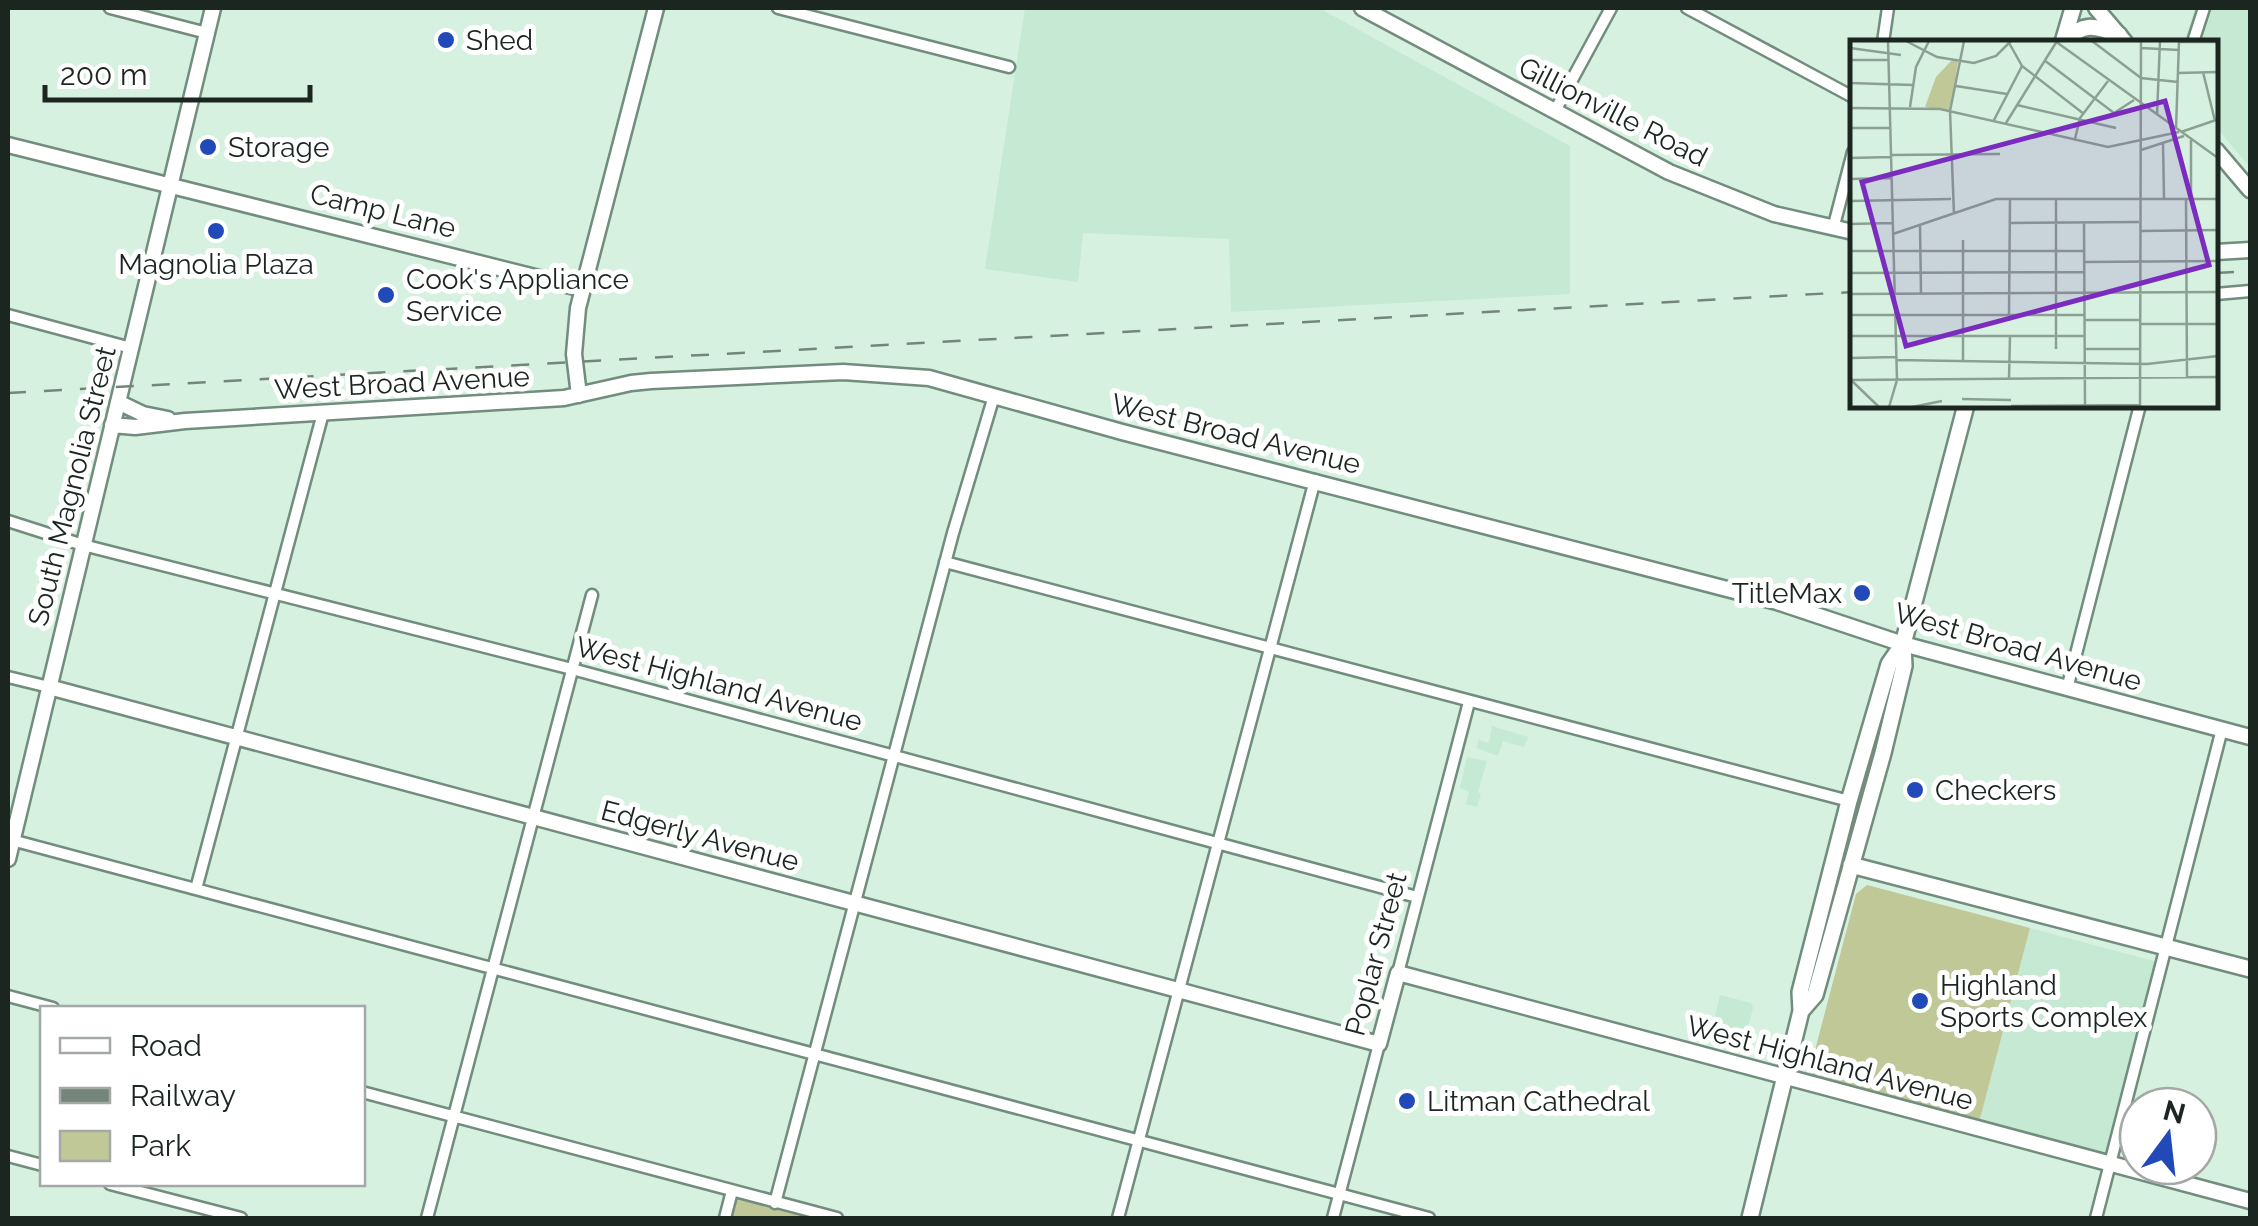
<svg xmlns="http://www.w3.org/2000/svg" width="2258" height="1226" font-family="Raleway,sans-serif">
	<rect width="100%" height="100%" fill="#d6f1e0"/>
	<!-- built -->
	<path fill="#c5e9d3" d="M1025 8H1319L1570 146V294L1231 312 1229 239 1083 233 1078 282 985 269Z
		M2195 8H2250V167L2216 127V42H2184Z
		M1492 726 1528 737 1524 747 1503 741 1498 756 1476 748 1479 740 1489 743Z
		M1467 757 1487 761 1478 792 1481 794 1477 807 1466 804 1469 792 1460 788Z
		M2030 928 2157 962 2106 1153 1980 1119Z
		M1720 995 1751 1003 1753 1008 1743 1047 1710 1037Z"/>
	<!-- green -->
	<path fill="#bfc896" d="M1867 885 2030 928 1980 1119 1809 1073 1856 894Z
		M733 1193 813 1214 812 1218H726Z"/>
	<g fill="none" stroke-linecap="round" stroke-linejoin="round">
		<!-- street casing -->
		<g stroke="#728c7d" stroke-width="15">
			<path id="street" d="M110 8 207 33
				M778 8 1009 67
				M1687 8 1853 97
				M1883 42 1888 8
				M2193 42 2204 8
				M1555 111 1611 8
				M1833 229 1853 152
				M2216 294 2250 291
				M8 315 131 348
				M8 521 83 545 572 669 1417 897
				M945 562 1849 801
				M8 677 49 687
				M2067 689 2140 405
				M8 839 1429 1218
				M196 889 323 413
				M1398 973 1469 702
				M8 996 53 1008
				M362 1092 837 1218
				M8 1156 42 1165
				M110 1184 241 1218
				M775 1203 953 533 994 396
				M427 1218 592 595
				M725 1218 732 1191
				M1118 1218 1315 480
				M1333 1218 1379 1044
				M2096 1218 2222 729"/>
		</g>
		<!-- secondary casing -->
		<g stroke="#728c7d" stroke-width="19">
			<path id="secondary" d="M1362 8 1669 172 1774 214 1853 232
				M2096 8 2125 42
				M8 145 583 289
				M2216 150 2250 190
				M2216 252 2250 250
				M579 395 574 354 578 308 656 8
				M118 402 143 414 168 419
				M112 425 135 427 185 421 564 398 631 383 651 381 843 372 929 378 1122 432 1777 602 1903 644 2250 737
				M49 687 1379 1044 1398 973 2250 1201
				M8 859 213 8"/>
		</g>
		<!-- primary casing -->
		<g stroke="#728c7d" stroke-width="20">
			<path id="primary" d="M2063 42C2083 22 2095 25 2119 35
				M2063 42 2073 8
				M1851 865 2250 969
				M1801 1011 1815 995 1883 753 1904 666 1903 644
				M1750 1218 1801 1011 1800 992 1849 801 1889 664 1903 644 1966 405"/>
		</g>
		<!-- street -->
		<use href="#street" stroke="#fff" stroke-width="10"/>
		<!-- secondary -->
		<use href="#secondary" stroke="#fff" stroke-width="14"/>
		<!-- primary -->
		<use href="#primary" stroke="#fff" stroke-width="15"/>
		<!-- rail -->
		<path stroke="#74867b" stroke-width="2.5" stroke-dasharray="18 18" stroke-linecap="butt" d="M2216 273 2250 271
			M8 393 1853 292"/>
	</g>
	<!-- markers -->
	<g fill="#2249b8" stroke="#fff" stroke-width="4">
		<circle cx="446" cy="40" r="10"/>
		<circle cx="208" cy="147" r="10"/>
		<circle cx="216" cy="231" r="10"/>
		<circle cx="386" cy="295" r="10"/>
		<circle cx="1862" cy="593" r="10"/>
		<circle cx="1915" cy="790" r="10"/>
		<circle cx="1920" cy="1001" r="10"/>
		<circle cx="1407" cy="1101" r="10"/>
	</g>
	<g text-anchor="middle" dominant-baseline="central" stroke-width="10" stroke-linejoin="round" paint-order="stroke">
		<!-- poi labels -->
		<g font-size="28" fill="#1b2620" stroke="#fff" text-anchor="start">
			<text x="466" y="40">Shed</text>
			<text x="228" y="147">Storage</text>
			<text x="216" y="264" text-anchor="middle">Magnolia Plaza</text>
			<text x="406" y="279">Cook's Appliance<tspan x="406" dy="32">Service</tspan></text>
			<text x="1842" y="593" text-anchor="end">TitleMax</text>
			<text x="1935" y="790">Checkers</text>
			<text x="1940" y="985">Highland<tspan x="1940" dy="32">Sports Complex</tspan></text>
			<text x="1427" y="1101">Litman Cathedral</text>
		</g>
		<!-- street labels -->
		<g font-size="28" fill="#1b2620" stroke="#fff">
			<text transform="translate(1613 112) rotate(27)">Gillionville Road</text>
			<text transform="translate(383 211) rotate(14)">Camp Lane</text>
			<text transform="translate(402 383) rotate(-3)">West Broad Avenue</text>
			<text transform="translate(1236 434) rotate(14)">West Broad Avenue</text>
			<text transform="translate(72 486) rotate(-76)">South Magnolia Street</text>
			<text transform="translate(2018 647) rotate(16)">West Broad Avenue</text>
			<text transform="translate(719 684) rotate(15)">West Highland Avenue</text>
			<text transform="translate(700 836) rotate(15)">Edgerly Avenue</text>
			<text transform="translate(1376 954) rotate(-75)">Poplar Street</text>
			<text transform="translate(1830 1063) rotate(15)">West Highland Avenue</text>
		</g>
	</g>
	<!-- overview -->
	<g transform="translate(1850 40)">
		<rect width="368" height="368" fill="#d6f1e0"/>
		<path d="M102 20 108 21 100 71 75 67 86 37Z" fill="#bfc896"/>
		<path fill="none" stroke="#8ba093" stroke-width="2.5" d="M38 1 47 340 39 367M56 1 87 17 124 23 146 16 161 1M205 1 368 118M242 1 291 38 328 42M329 2H368M0 8 51 15M291 8 329 10M0 20H38M194 20 264 73 284 60M172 26 234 74M353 32 365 81M328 33 368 32M0 43 63 45M106 46 157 54M167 65 266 88M60 67 66 27 79 1M0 68 90 69 258 107 329 92M307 75 310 1M144 80 172 26 158 1M156 83 207 1M0 88H40M326 89 329 1M331 92 366 80M225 99 230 78 258 41M313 103 314 158M291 110 334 96M41 115 150 114M0 118 41 117M0 139 41 138M341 158V100M367 158 368 127M206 159V309M290 159H368M336 159 337 337M0 161 101 159M104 174 100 71 114 1M159 183 289 182M234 183 235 367M0 184 42 183M70 185 71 253M291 191 368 190M43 194 146 159H290M113 200V320M0 211H234M234 222 368 221M0 233 234 232M0 254 368 252M0 275H234M159 275 160 159M234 280H289M290 284H368M0 296H235M235 309H289M0 318 46 317M46 320 297 324 368 316M159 339 160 296M0 340 368 337M2 341 29 367M112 359 161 360M161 366 290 365M62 367 92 361M290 367 291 1"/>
		<path fill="#7b2cbf" fill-opacity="0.15" stroke="#7b2cbf" stroke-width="5" d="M315 61 359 225 56 306 12 142Z"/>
		<rect width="368" height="368" fill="none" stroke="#1b2620" stroke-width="5"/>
	</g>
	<!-- border -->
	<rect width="2258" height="1226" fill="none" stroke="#1b2620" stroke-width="20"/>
	<!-- legend -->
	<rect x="40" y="1006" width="325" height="180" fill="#ffffff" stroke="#a4a8a6" stroke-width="2.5"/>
	<rect x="60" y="1038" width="50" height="15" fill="#ffffff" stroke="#a4a8a6" stroke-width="2.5"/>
	<text x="130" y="1056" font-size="30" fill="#1b2620">Road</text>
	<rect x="60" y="1088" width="50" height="15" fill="#74867b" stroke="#a4a8a6" stroke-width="2.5"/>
	<text x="130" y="1106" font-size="30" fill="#1b2620">Railway</text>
	<rect x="60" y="1131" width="50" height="30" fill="#bfc896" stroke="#a4a8a6" stroke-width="2.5"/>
	<text x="130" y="1156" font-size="30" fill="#1b2620">Park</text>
	<!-- north arrow -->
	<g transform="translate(2168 1136) rotate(15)"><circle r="48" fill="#ffffff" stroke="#a4a8a6" stroke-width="2.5"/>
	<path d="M0-8L18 38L0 25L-18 38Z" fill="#2249b8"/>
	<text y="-15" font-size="28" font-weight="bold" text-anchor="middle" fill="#1b2620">N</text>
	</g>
	<!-- scale -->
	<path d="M45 85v15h265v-15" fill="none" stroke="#1b2620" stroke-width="5"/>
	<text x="60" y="85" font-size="30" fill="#1b2620" stroke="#ffffff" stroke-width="8" paint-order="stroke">200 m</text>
</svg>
